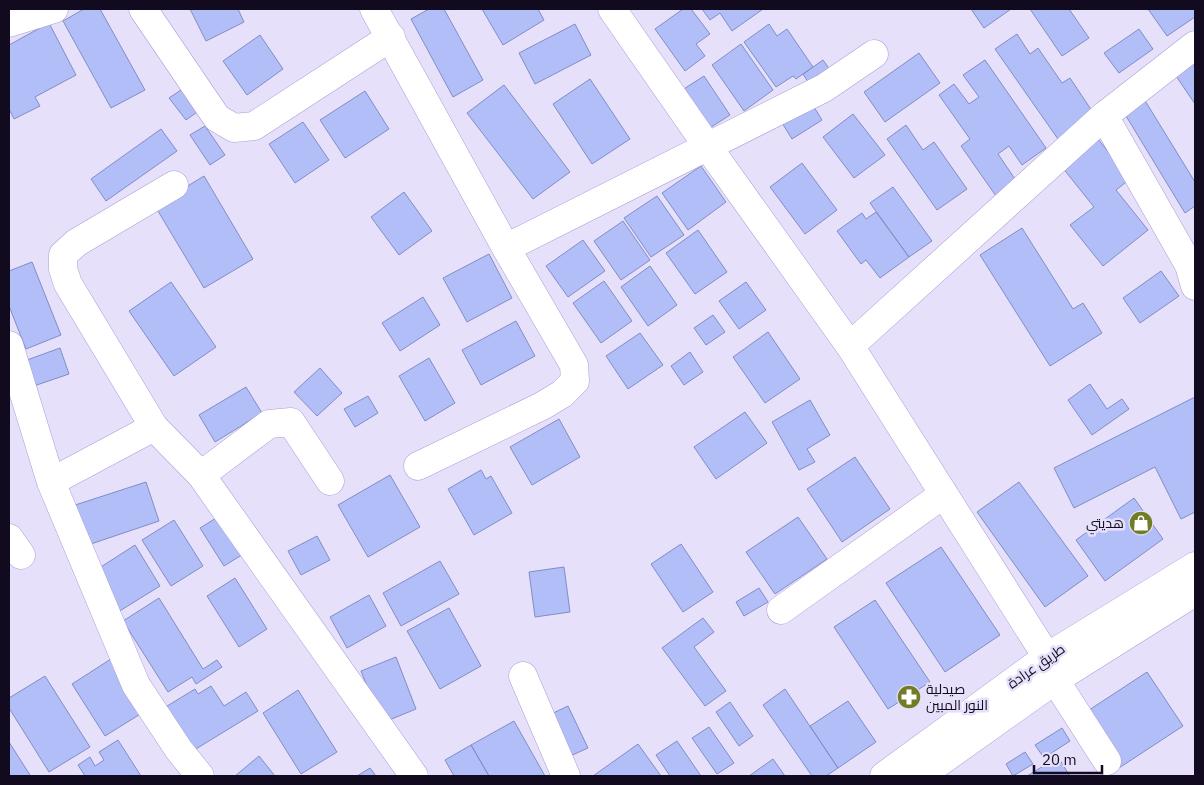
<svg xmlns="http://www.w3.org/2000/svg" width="1204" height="785" font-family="'IBM Plex Sans',Cairo,sans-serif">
	<rect width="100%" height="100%" fill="#e6e0fa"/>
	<!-- building -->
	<path fill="#b2bef7" stroke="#828dc6" d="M84 9H100L145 90 111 108 63 21Z
		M190 9H238L244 22 206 41Z
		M429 9H444L483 80 453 97 411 19Z
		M482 9H538L544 20 503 45Z
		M683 9H691L710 34 696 44 705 56 685 71 655 29Z
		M702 9H763L732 31 720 13 710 20Z
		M971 9H1011L984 28Z
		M1030 9H1069L1089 38 1062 56Z
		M1148 9H1195V17L1167 36Z
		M49 23 76 75 35 97 40 106 14 119 9 109V45Z
		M575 24 591 55 535 84 519 53Z
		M769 24 777 36 787 29 813 67 796 79 793 76 776 87 744 42Z
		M1139 29 1153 49 1119 73 1104 53Z
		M1017 34 1030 54 1038 48 1062 83 1070 78 1094 114 1058 139 995 49Z
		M260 35 283 69 247 95 223 61Z
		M741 44 773 90 744 111 712 65Z
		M919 53 940 83 885 122 864 92Z
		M1195 54V104L1172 70Z
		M823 60 835 77 810 85 803 74Z
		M985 60 1046 148 1022 165 1009 146 998 154 1017 182 996 196 961 146 970 139 939 95 954 84 969 104 979 97 963 75Z
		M704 76 730 115 702 133 676 94Z
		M590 79 630 139 592 164 553 104Z
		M504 85 570 172 533 199 467 113Z
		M184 88 200 110 186 120 169 98Z
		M365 91 389 129 345 158 320 120Z
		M809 99 822 120 792 139 779 118Z
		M1144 99 1195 182V206L1185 213 1123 111Z
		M853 114 885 155 854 178 823 137Z
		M303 122 329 160 295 183 269 144Z
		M906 125 923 150 934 142 967 189 937 210 887 139Z
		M205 126 225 155 210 165 190 135Z
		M161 129 177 151 106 201 91 179Z
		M1094 134 1130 179 1116 190 1148 230 1103 266 1070 225 1094 207 1058 162Z
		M802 163 837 210 805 234 770 187Z
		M701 166 726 202 688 230 662 193Z
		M204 176 253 259 204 288 155 206Z
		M893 187 932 241 909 257 870 203Z
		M404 192 432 231 399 255 371 217Z
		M657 196 684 235 651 257 624 218Z
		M876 212 909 257 880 278 866 260 861 264 837 231 862 213 866 219Z
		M623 221 650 260 621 280 594 241Z
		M1022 228 1073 309 1083 303 1102 333 1050 366 980 255Z
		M698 230 727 272 695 294 666 253Z
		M583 240 605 271 568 297 546 266Z
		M489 254 512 298 467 322 443 278Z
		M32 262 61 335 26 349 9 306V271Z
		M650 266 677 305 648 326 621 287Z
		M1161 271 1179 296 1140 323 1123 298Z
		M604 281 632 321 601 343 573 303Z
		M171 282 216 347 174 376 129 311Z
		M746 282 766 310 739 329 719 301Z
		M423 297 440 325 400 351 382 323Z
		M713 315 725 332 706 345 694 328Z
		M516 321 535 356 481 385 462 350Z
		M768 332 800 379 765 403 733 357Z
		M640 333 663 365 628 389 606 356Z
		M60 348 69 374 25 389 16 364Z
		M690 352 703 372 684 385 671 366Z
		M429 358 455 403 425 421 399 376Z
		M320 368 342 393 317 416 294 392Z
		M1090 384 1107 409 1122 399 1129 409 1092 435 1068 400Z
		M246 387 262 413 215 442 199 415Z
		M368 396 378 413 355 427 344 409Z
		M1195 397V512L1181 519 1155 467 1074 508 1054 468Z
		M810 400 830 435 807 449 815 462 799 470 772 422Z
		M745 412 767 443 716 479 694 447Z
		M559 419 580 457 532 485 510 447Z
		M855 457 890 509 842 542 807 489Z
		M481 470 486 479 491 476 512 513 474 535 448 489Z
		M390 475 420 527 368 557 338 505Z
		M146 482 159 521 79 548 66 508Z
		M1019 482 1088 576 1045 607 977 512Z
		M1134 498 1163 539 1105 581 1076 540Z
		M221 515 245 553 224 566 200 528Z
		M798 517 827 559 775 594 746 552Z
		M174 520 203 566 171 586 142 540Z
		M317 536 330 560 301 575 288 551Z
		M681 544 713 592 683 612 651 564Z
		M135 545 160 586 118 612 93 572Z
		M941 547 1000 635 945 672 886 583Z
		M440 561 459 594 401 626 383 593Z
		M564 567 570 612 535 617 529 572Z
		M235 578 267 629 239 647 207 596Z
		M759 588 768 602 744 616 736 602Z
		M369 595 386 626 347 648 330 617Z
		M159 598 203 669 217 660 222 667 196 684 192 677 168 692 123 621Z
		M875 600 930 682 888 709 834 627Z
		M449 608 481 666 440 689 407 631Z
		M703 618 714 632 694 647 726 691 705 706 662 648Z
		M114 657 142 713 105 736 72 684Z
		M396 657 416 709 382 723 361 671Z
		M1147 672 1183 726 1119 768 1083 714Z
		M45 676 90 747 49 772 9 708V698Z
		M211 686 224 706 246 692 258 711 186 755 159 711 195 689 198 694Z
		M785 689 838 768 826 776H812L763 705Z
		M298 690 337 752 301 774 263 713Z
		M848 701 876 742 838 768 810 726Z
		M730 702 753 736 739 746 716 712Z
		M568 706 588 748 568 757 549 715Z
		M514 721 545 776H489L471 745Z
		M709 727 734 763 717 774 692 738Z
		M1062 728 1070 741 1044 758 1035 745Z
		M118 740 141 776H85L78 765 90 757 95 766 104 760 99 752Z
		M677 741 701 776H670L656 755Z
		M9 742 30 775 28 776H9Z
		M638 744 661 776H593Z
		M471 745 489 776H454L445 760Z
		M1025 752 1033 764 1013 776 1006 764Z
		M259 756 275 776H235Z
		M1058 757 1070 776H1027Z
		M773 759 785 776H749Z
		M370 768 376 776H357Z"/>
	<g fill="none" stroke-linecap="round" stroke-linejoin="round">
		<!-- minor casing -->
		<g stroke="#ab9dd8" stroke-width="29">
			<path id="minor" d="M143 9 217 118 234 128 254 126 391 37
				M374 9 506 248 574 365 575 381 562 394 542 406 418 466
				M612 9 708 147 850 346 1047 657
				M9 23 54 9
				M1104 116 1189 265 1195 286
				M174 185 76 243 63 255V269L68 284 154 427 201 475 414 776
				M506 248 824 88 874 54
				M9 345 51 482 136 685 179 750 200 776
				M850 346 1104 116 1195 45
				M201 475 269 424 291 422 330 481
				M51 482 154 427
				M9 538 21 555
				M781 610 944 494
				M523 676 566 776
				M1055 680 1107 761"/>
		</g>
		<!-- major casing -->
		<g stroke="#ab9dd8" stroke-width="29">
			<path id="major" d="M884 776 1047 657 1195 566
				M920 776 1055 680 1195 592"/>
		</g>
		<!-- minor -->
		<use href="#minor" stroke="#fff" stroke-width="28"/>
		<!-- major -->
		<use href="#major" stroke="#fff" stroke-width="28"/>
	</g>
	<!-- icons -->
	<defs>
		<g id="shop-disc" transform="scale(1.25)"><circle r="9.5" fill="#727b26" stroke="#e6e0fa"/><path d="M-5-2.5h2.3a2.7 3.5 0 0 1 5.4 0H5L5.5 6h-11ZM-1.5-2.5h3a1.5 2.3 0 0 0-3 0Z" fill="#fff"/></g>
		<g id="pharmacy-disc" transform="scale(1.25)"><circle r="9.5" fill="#727b26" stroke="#e6e0fa"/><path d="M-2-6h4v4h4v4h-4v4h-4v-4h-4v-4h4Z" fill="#fff"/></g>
	</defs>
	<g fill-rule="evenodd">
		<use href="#shop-disc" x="1141" y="523"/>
		<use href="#pharmacy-disc" x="909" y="697"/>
	</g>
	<g text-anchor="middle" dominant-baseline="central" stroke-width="5" stroke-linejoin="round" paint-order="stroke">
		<!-- poi labels -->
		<g font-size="14" fill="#120b20" stroke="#e6e0fa" text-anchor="end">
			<text x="1124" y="523">هديتي</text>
			<text x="926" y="689" text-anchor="start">صيدلية<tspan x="926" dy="16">النور المبين</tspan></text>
		</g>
		<!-- street labels -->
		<g font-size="14" fill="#120b20" stroke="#e6e0fa">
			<text transform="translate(1036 666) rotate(-35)">طريق عرادة</text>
		</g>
	</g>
	<!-- border -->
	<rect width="1204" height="785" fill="none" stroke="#120b20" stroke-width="20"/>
	<!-- scale -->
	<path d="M1034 765v8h68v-8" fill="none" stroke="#120b20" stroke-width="2.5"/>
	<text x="1042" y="765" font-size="15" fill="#120b20" stroke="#e6e0fa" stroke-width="4" paint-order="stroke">20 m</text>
</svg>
